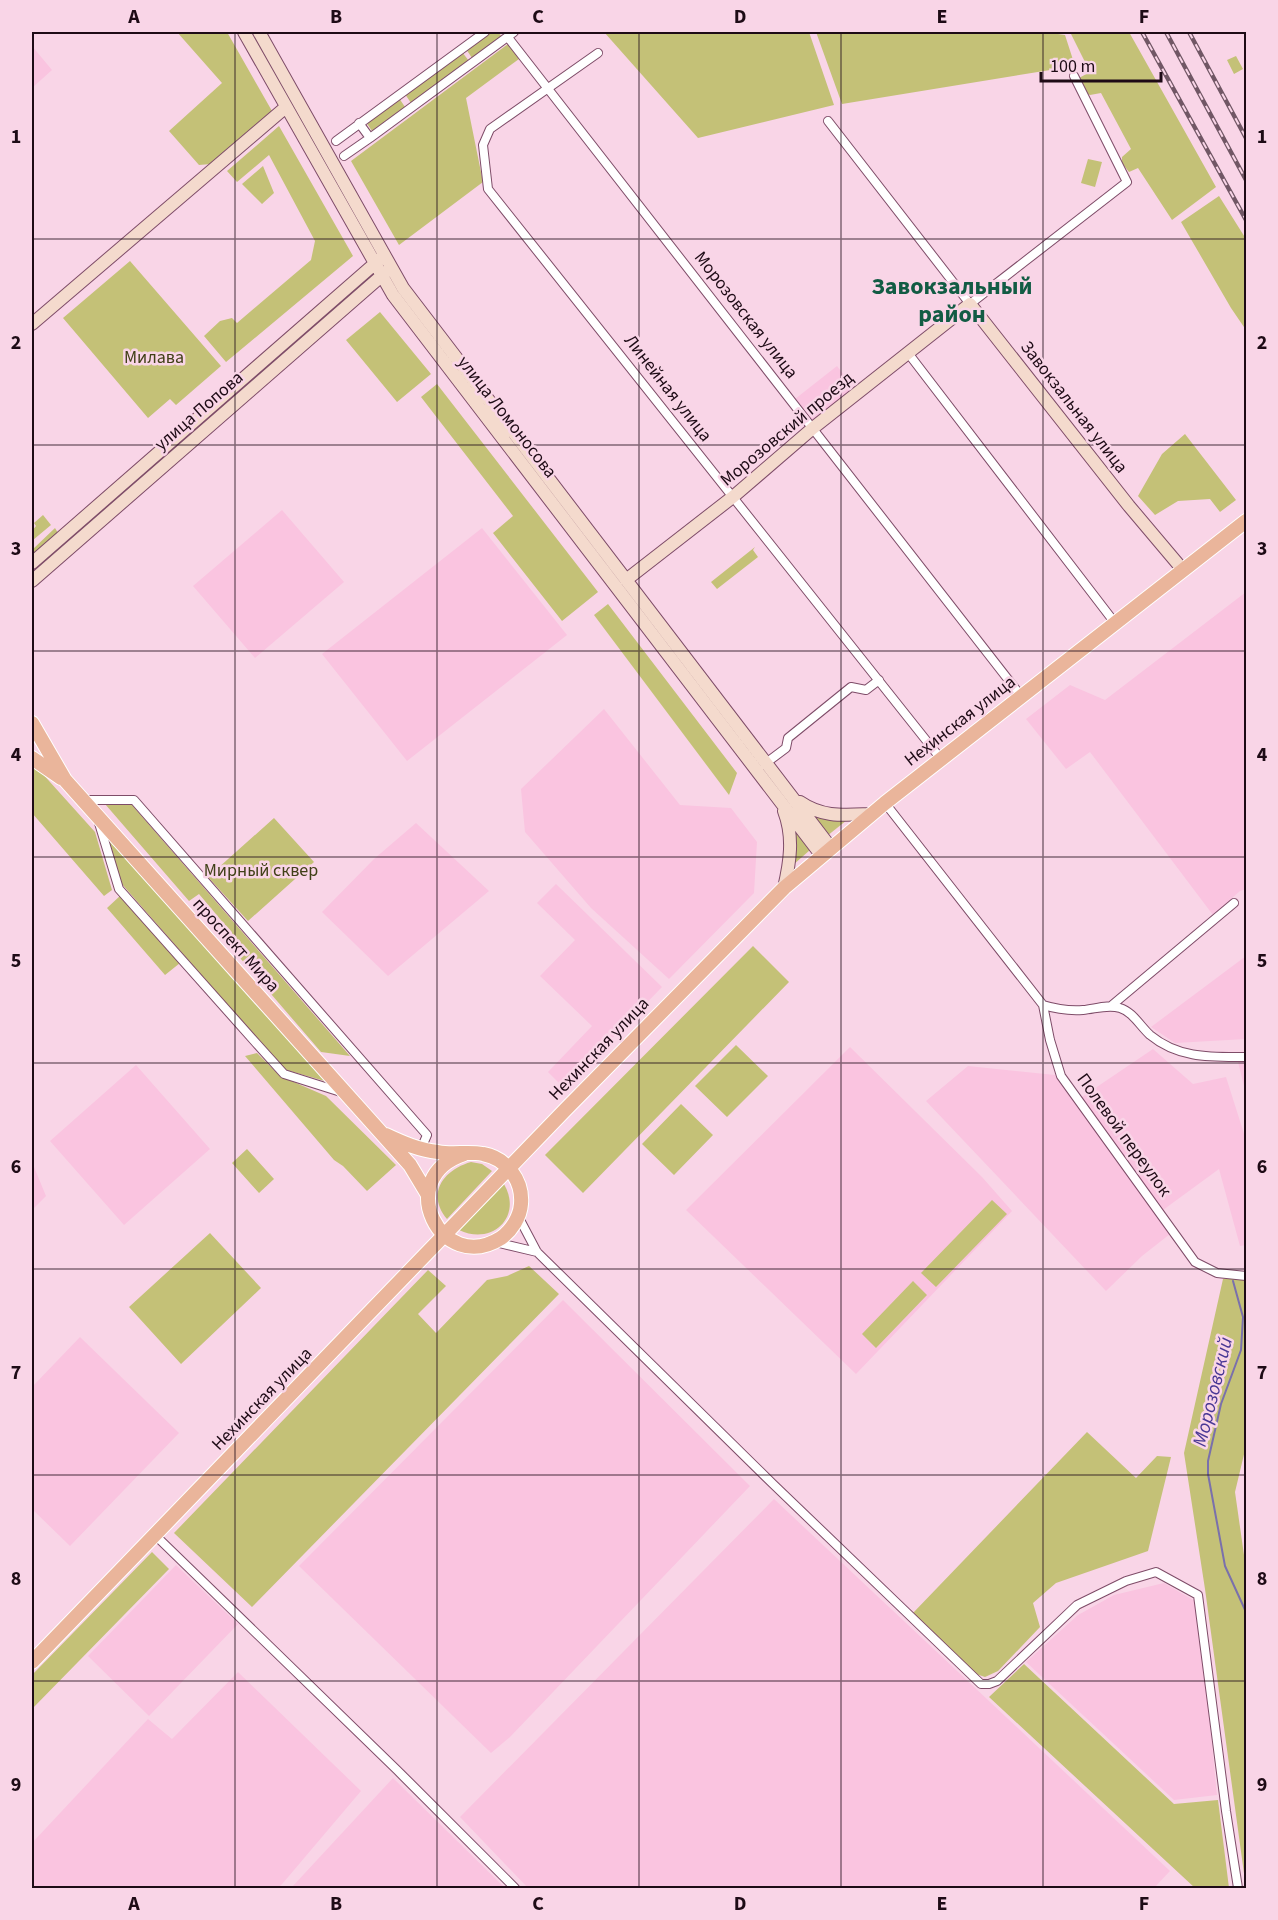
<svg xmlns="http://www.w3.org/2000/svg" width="1278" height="1920" font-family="'Source Sans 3',sans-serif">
	<rect width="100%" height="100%" fill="#f9d5e7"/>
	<!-- built -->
	<path fill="#fac4e0" d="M32 46 52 70 32 88Z
		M837 366 856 390 814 423 795 399Z
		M282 510 344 582 255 658 193 586Z
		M482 528 567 635 407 761 322 654Z
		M1246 592V889L1240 891 1213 915 1090 752 1066 769 1026 719 1070 685 1105 700Z
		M604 709 680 805 731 808 757 842 754 893 669 979 591 908 525 832 521 789Z
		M416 823 489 891 388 976 322 912 374 859Z
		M556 884 662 987 564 1088 548 1072 592 1026 540 976 575 940 537 903Z
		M1246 956V1039L1175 1043 1151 1027Z
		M850 1047 982 1177 1012 1211 856 1374 686 1210Z
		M1153 1049 1193 1084 1226 1077 1246 1140V1245L1240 1246 1219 1169 1163 1210 1082 1097Z
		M1238 1062H1246V1094Z
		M136 1065 210 1149 124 1225 50 1141Z
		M968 1066 1055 1075 1170 1234 1142 1256 1106 1291 926 1101Z
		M32 1162 46 1196 32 1210Z
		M563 1300 750 1486 510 1737 491 1753 299 1566Z
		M80 1337 179 1433 70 1546 32 1509V1387Z
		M774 1499 1170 1871 1154 1888H528L460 1817Z
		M176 1565 238 1624 149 1716 88 1656Z
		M1164 1583 1195 1601 1204 1664 1217 1795 1174 1800 1026 1662 1078 1615 1114 1595Z
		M238 1672 361 1791 283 1883 278 1888H32V1843L148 1719 172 1739Z
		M393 1778 505 1888H294L292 1887Z"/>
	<!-- green -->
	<path fill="#c4c177" d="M177 32H227L272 111 211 164 199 165 169 131 222 83Z
		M490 32H498L502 37 472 58 466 49Z
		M604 32H809L834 105 698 138Z
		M816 32H1044L1065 35 1075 66 842 104Z
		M1072 32H1129L1216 187 1172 220 1138 168 1129 172 1122 163V157L1131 149 1101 93 1090 95 1086 93 1079 78 1090 72 1071 34Z
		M508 44 519 59 466 98 483 182 399 245 351 161Z
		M462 52 469 61 411 103 405 94Z
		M1236 56 1243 69 1234 74 1227 60Z
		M399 98 405 107 372 131 366 122Z
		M279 126 353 256 226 362 204 336 220 321 232 318 237 323 311 260 315 241 269 155 237 182 227 171Z
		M1088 159 1102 162 1095 187 1081 183Z
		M263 166 274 193 262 204 242 184Z
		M1219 196 1246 239V330L1231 308 1181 222Z
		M130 261 221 366 176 405 170 399 148 418 63 318Z
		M380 312 431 374 397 402 346 340Z
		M437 384 598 592 562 621 493 533 513 516 421 397Z
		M1185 434 1236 500 1220 512 1210 499 1178 501 1155 515 1138 496 1162 454Z
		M43 515 51 525 33 540 32 531 36 526 34 523Z
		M55 528 58 533 32 557V550Z
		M755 547 753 550 758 557 717 589 711 582Z
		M608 604 737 773 729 795 594 615Z
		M32 762 95 832 112 890 104 896 32 813Z
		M105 804 132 805 350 1056 321 1052 240 958 247 951 199 894 189 901Z
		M809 812 847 820 827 836Z
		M274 818 314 862 248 921 208 877Z
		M793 827 810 850 793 865Z
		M107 838 328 1082 283 1069 121 883Z
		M121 895 180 963 165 975 107 908Z
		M753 946 789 982 583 1193 545 1155Z
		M736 1045 768 1076 727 1117 695 1086Z
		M257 1053 280 1076 326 1096 396 1165 367 1191 343 1166 334 1160 245 1056Z
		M681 1104 713 1135 674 1175 642 1144Z
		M247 1149 274 1179 259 1193 232 1163Z
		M471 1162 482 1164 492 1171 447 1219C426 1194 443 1170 471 1162Z
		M504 1184C523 1217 492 1246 459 1230Z
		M992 1200 1007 1214 936 1287 921 1273Z
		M210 1233 261 1288 181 1364 129 1307Z
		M529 1266 559 1294 252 1607 174 1533 428 1270 446 1286 418 1314 436 1333 487 1280 507 1276Z
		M1223 1279H1246V1446L1235 1492 1244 1555 1246 1561V1888L1205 1589 1184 1453Z
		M913 1281 927 1295 876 1348 862 1334Z
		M1087 1432 1136 1478 1157 1456 1171 1457 1148 1551 1056 1583 1033 1603 1040 1627 998 1671 985 1677 976 1674 913 1613Z
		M152 1552 169 1569 32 1709V1675Z
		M1024 1664 1174 1804 1218 1800 1229 1888H1195L989 1697Z"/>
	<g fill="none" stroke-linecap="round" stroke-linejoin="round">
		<!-- stream -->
		<path stroke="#7a70ac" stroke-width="2" d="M1233 1281 1243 1317 1241 1350 1221 1404 1208 1461V1474L1225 1566 1246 1612"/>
		<!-- street casing -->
		<g stroke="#7e4c68" stroke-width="10">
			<path id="street" d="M510 40 1021 696
				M598 53 490 129 483 145 488 189 941 759
				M828 121 970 304 1127 182 1074 76
				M370 138 514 32
				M336 141 485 32
				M344 156 370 138 359 123
				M908 353 1115 623
				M766 763 786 748 788 738 851 687 866 690 879 680
				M83 800H134L427 1135 421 1149
				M885 803 1043 1005 1050 1040 1061 1076 1195 1262 1217 1273 1246 1276
				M99 823 119 889 256 1043 284 1074 344 1093
				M1043 1005C1056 1009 1069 1011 1083 1010 1095 1009 1108 1004 1120 1008 1133 1012 1140 1026 1150 1035 1179 1059 1212 1057 1246 1057
				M1111 1006 1234 903
				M518 1216 537 1252 773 1484 981 1684H989L997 1681 1077 1605 1126 1581 1156 1572 1198 1595 1226 1811 1238 1888
				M495 1242 537 1252
				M155 1535 397 1770 515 1888"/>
		</g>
		<!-- secondary casing -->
		<g stroke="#7e4c68" stroke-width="14">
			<path id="secondary" d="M244 32 393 295 822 856
				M259 32 403 288 831 848
				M32 324 286 107
				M32 563 379 260
				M626 580 734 496 813 428 970 304 1129 506 1183 570
				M32 581 386 272
				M800 802C823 818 845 815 871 814
				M784 888C790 862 794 837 784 811"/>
		</g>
		<!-- primary casing -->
		<g stroke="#fff" stroke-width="16">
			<path id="primary" d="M32 723 65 780 410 1165 428 1195
				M32 758 61 778
				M386 1135C403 1143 419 1150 438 1152 453 1155 468 1151 483 1154 506 1158 523 1180 521 1204 520 1217 512 1230 501 1238 441 1276 392 1178 464 1154
				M32 1662 566 1109 784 888 885 803 1246 521"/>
		</g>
		<!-- street -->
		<use href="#street" stroke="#fff" stroke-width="8"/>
		<!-- secondary -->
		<use href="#secondary" stroke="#f4dacd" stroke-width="12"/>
		<!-- primary -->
		<use href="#primary" stroke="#eab59b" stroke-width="14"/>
		<!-- rail casing -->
		<g stroke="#715765" stroke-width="4.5">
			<path id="rail" d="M1142 32 1246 220
				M1166 32 1246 180
				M1189 32 1246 138"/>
		</g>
		<!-- rail -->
		<use href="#rail" stroke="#f9d5e7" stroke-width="2" stroke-dasharray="7" stroke-linecap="butt"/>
	</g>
	<!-- grid -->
	<path fill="none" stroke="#1e0b16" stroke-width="1.5" stroke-opacity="0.55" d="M235 32V1888M437 32V1888M639 32V1888M841 32V1888M1043 32V1888M32 239H1246M32 445H1246M32 651H1246M32 857H1246M32 1063H1246M32 1269H1246M32 1475H1246M32 1681H1246"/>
	<g text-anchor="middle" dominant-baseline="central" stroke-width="5" stroke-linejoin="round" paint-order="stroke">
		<!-- street labels -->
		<g font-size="18" fill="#1e0b16" stroke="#f9d5e7">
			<text transform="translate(746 315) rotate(52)">Морозовская улица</text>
			<text transform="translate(668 388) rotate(52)">Линейная улица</text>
			<text transform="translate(1074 407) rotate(52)">Завокзальная улица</text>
			<text transform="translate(199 411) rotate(-41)">улица Попова</text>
			<text transform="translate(507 417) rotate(52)">улица Ломоносова</text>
			<text transform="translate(787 429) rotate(-40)">Морозовский проезд</text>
			<text transform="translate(960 721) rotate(-38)">Нехинская улица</text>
			<text transform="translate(236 945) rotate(48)">проспект Мира</text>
			<text transform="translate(599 1049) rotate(-46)">Нехинская улица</text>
			<text transform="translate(1124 1135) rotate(54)">Полевой переулок</text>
			<text transform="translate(262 1399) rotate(-46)">Нехинская улица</text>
		</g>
		<!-- park labels -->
		<g font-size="18" fill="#414018" stroke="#f9d5e7">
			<text x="154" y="357">Милава</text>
			<text x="261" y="870">Мирный сквер</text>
		</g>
		<!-- water labels -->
		<g font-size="20" font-style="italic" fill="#493895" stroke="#f9d5e7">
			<text transform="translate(1213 1392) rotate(-76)">Морозовский</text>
		</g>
		<!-- district labels -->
		<g font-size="24" font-weight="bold" fill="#125c44" stroke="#f9d5e7">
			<text x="952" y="286">Завокзальный<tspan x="952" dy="28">район</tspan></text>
		</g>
	</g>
	<!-- border -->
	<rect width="1278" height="1920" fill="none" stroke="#f9d5e7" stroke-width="66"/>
	<!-- scale -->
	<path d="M1041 72v9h120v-9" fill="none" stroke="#1e0b16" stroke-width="3"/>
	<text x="1050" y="72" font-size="18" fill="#1e0b16" stroke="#f9d5e7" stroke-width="4.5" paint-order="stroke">100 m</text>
	<rect x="33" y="33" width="1212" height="1854" fill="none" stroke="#1e0b16" stroke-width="2"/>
	<g font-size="20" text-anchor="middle" font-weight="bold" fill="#1e0b16">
		<text x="134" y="23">A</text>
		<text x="336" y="23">B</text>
		<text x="538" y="23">C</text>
		<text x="740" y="23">D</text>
		<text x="942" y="23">E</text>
		<text x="1144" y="23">F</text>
		<text x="16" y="143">1</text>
		<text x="1262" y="143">1</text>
		<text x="16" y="349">2</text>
		<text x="1262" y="349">2</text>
		<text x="16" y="555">3</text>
		<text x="1262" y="555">3</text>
		<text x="16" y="761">4</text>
		<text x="1262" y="761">4</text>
		<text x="16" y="967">5</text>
		<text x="1262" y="967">5</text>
		<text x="16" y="1173">6</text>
		<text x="1262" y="1173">6</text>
		<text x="16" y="1379">7</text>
		<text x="1262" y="1379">7</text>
		<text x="16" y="1585">8</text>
		<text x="1262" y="1585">8</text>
		<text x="16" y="1791">9</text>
		<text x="1262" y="1791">9</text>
		<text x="134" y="1910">A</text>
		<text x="336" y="1910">B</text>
		<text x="538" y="1910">C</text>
		<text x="740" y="1910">D</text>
		<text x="942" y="1910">E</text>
		<text x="1144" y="1910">F</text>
	</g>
</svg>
